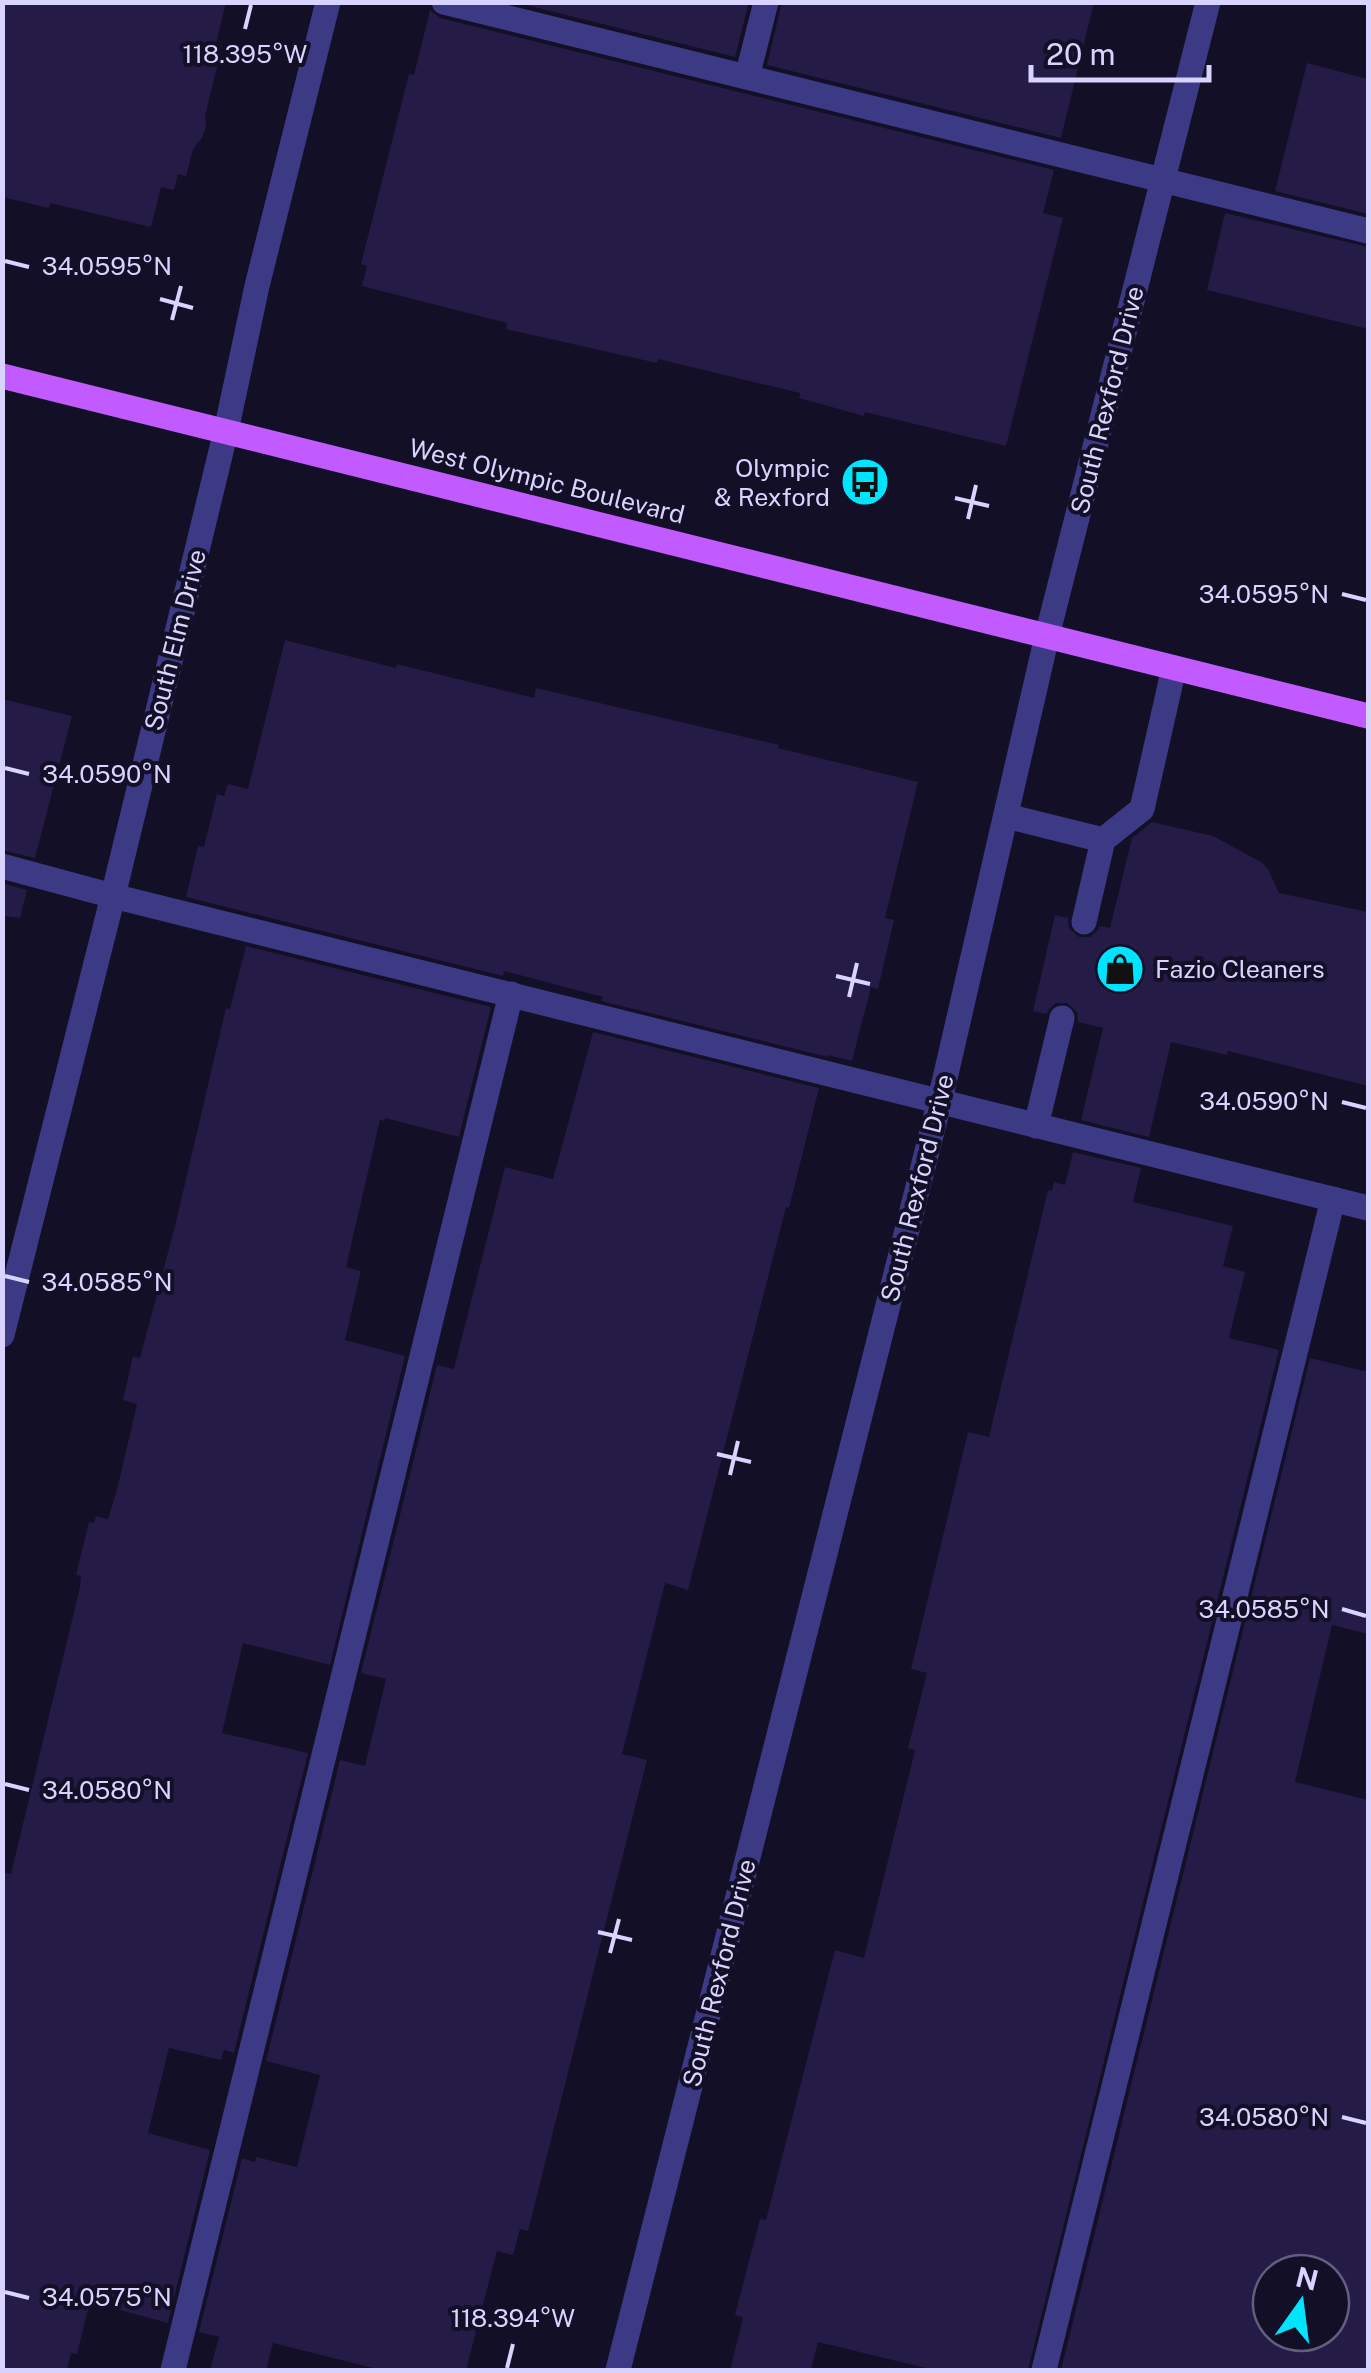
<svg xmlns="http://www.w3.org/2000/svg" width="1371" height="2373" font-family="'Public Sans',sans-serif">
	<rect width="100%" height="100%" fill="#130f26"/>
	<!-- building -->
	<path fill="#241b47" fill-rule="evenodd" d="M2 2H226L216 44 222 46 205 116 206 127 202 138 193 149 186 176 178 174 174 190 161 187 151 227 50 203 49 208 2 197Z
		M514 2H749L735 57Z
		M782 2H1094L1061 138 767 65Z
		M430 10 440 18 1054 170 1043 213 1063 218 1006 446 865 412 864 416 799 398 800 393 658 359 657 363 506 329 507 323 362 286 367 266 361 264 409 74 414 75Z
		M1307 63 1368 79V214L1275 191Z
		M1225 213 1368 247V329L1207 290Z
		M285 640 396 668 397 664 534 698 536 688 779 745 778 748 918 782 885 918 894 920 878 989 871 987 852 1061 828 1055V1057L601 1001 603 997 504 971 503 976 186 897 198 846 204 847 217 794 224 796 228 784 248 789Z
		M2 699 72 716 35 858 2 850Z
		M1152 822 1213 836 1261 862 1268 869 1279 893 1368 912V1086L1228 1051 1227 1055 1171 1042 1149 1137 1081 1120 1103 1028 1078 1022 1077 1012 1067 1003H1056L1050 1008 1046 1014 1033 1011 1055 915 1068 918 1069 928 1079 937H1090L1096 932 1100 926 1110 928 1132 838Z
		M2 883 27 890 20 918 2 916Z
		M246 946 491 1007 459 1137 385 1118 384 1121 380 1120 346 1267 361 1271 345 1340 405 1356 330 1665 243 1643 222 1733 308 1753 234 2053 224 2050 221 2060 169 2048 148 2133 210 2150 168 2323 90 2302 77 2354 71 2353 67 2370H2V1872L11 1874 80 1587 81 1576 76 1575 89 1522 94 1523 96 1516 108 1519 117 1490 137 1404 123 1400 133 1356 140 1358 175 1226 226 1008 230 1009Z
		M593 1032 819 1088 789 1208 786 1207 688 1590 665 1583 622 1754 647 1760 528 2231 520 2229 513 2255 497 2251 466 2370H381L273 2343 266 2370H210L219 2337 199 2332 242 2158 255 2162 256 2157 297 2167 320 2075 266 2061 340 1760 365 1766 386 1679 361 1673 437 1365 454 1369 505 1167 553 1179Z
		M1073 1152 1141 1168 1133 1202 1233 1226 1223 1266 1245 1272 1229 1338 1279 1350 1028 2370H934L818 2342 811 2370H730L742 2322 743 2317 735 2315 760 2219 766 2220 835 1950 864 1958 915 1750 908 1748 927 1673 911 1669 968 1432 989 1437 1048 1190 1052 1191 1054 1182 1065 1185Z
		M1310 1358 1368 1372V1634L1332 1625 1295 1782 1368 1800V2370H1061ZM1271 2273H1331V2333H1271Z"/>
	<g fill="none" stroke-linecap="round" stroke-linejoin="round">
		<!-- service -->
		<path stroke="#3d3a85" stroke-width="25" d="M444 2 1368 231
			M747 77 766 2
			M1006 816 1103 840
			M2 866 113 896 1368 1208
			M1084 922 1103 840 1142 809 1174 668
			M1036 1126 1062 1018
			M173 2370 511 994
			M1044 2370 1333 1199"/>
		<!-- minor -->
		<path stroke="#3d3a85" stroke-width="25" d="M2 1335 113 896 226 431 257 286 328 2
			M618 2370 940 1100 1047 636 1208 2"/>
		<!-- primary -->
		<path stroke="#c25bff" stroke-width="25" d="M2 376 1368 716"/>
	</g>
	<!-- ticks -->
	<path fill="none" stroke="#d9d4ff" stroke-width="4" d="M245 29 251 5M5 261 29 267M160 299 193 308M172 320 181 286M955 498 989 506M968 519 976 485M1342 594 1366 600M5 768 29 774M836 976 870 984M849 997 857 963M1342 1102 1366 1108M5 1276 29 1282M717 1454 751 1462M730 1475 738 1441M1342 1609 1366 1616M5 1784 29 1790M598 1932 632 1940M610 1953 619 1919M1342 2117 1366 2123M5 2292 29 2298M507 2368 513 2344"/>
	<!-- icons -->
	<defs>
		<g id="bus-disc" transform="scale(2.5)"><circle r="9.5" fill="#00e5ff" stroke="#130f26"/><path d="M-5-6H5V4H4V6H2V4H-2V6H-4V4H-5ZM-3.5-4V0h7V-4ZM-3.5 1.2v1.5H-2V1.2ZM2 1.2v1.5H3.5V1.2Z" fill="#111"/></g>
		<g id="shop-disc" transform="scale(2.5)"><circle r="9.5" fill="#00e5ff" stroke="#130f26"/><path d="M-5-2.5h2.3a2.7 3.5 0 0 1 5.4 0H5L5.5 6h-11ZM-1.5-2.5h3a1.5 2.3 0 0 0-3 0Z" fill="#111"/></g>
	</defs>
	<g fill-rule="evenodd">
		<use href="#bus-disc" x="865" y="482"/>
		<use href="#shop-disc" x="1120" y="969"/>
	</g>
	<g text-anchor="middle" dominant-baseline="central" stroke-width="8" stroke-linejoin="round" paint-order="stroke">
		<!-- street labels -->
		<g font-size="25" fill="#d9d4ff" stroke="#130f26">
			<text transform="translate(1107 400) rotate(-76)">South Rexford Drive</text>
			<text transform="translate(547 481) rotate(14)">West Olympic Boulevard</text>
			<text transform="translate(175 640) rotate(-76)">South Elm Drive</text>
			<text transform="translate(917 1188) rotate(-76)">South Rexford Drive</text>
			<text transform="translate(719 1973) rotate(-76)">South Rexford Drive</text>
		</g>
		<!-- poi labels -->
		<g font-size="25" fill="#d9d4ff" stroke="#130f26" text-anchor="end">
			<text x="830" y="468">Olympic<tspan x="830" dy="29">&amp; Rexford</tspan></text>
			<text x="1155" y="969" text-anchor="start">Fazio Cleaners</text>
		</g>
	</g>
	<g font-size="25" text-anchor="middle" fill="#d9d4ff" stroke="#130f26" stroke-width="8" stroke-linejoin="round" paint-order="stroke">
		<text x="245" y="63">118.395°W</text>
		<text x="107" y="275">34.0595°N</text>
		<text x="1264" y="603">34.0595°N</text>
		<text x="107" y="783">34.0590°N</text>
		<text x="1264" y="1110">34.0590°N</text>
		<text x="107" y="1291">34.0585°N</text>
		<text x="1264" y="1618">34.0585°N</text>
		<text x="107" y="1799">34.0580°N</text>
		<text x="1264" y="2126">34.0580°N</text>
		<text x="107" y="2306">34.0575°N</text>
		<text x="513" y="2327">118.394°W</text>
	</g>
	<!-- border -->
	<rect width="1371" height="2373" fill="none" stroke="#d9d4ff" stroke-width="10"/>
	<!-- north arrow -->
	<g transform="translate(1301 2303) rotate(14)"><circle r="48" fill="#130f26" stroke="#625e7d" stroke-width="2.5"/>
	<path d="M0-8L18 38L0 25L-18 38Z" fill="#00e5ff"/>
	<text y="-15" font-size="28" font-weight="bold" text-anchor="middle" fill="#d9d4ff">N</text>
	</g>
	<!-- scale -->
	<path d="M1031 65v15h178v-15" fill="none" stroke="#d9d4ff" stroke-width="5"/>
	<text x="1046" y="65" font-size="30" fill="#d9d4ff" stroke="#130f26" stroke-width="8" paint-order="stroke">20 m</text>
</svg>
